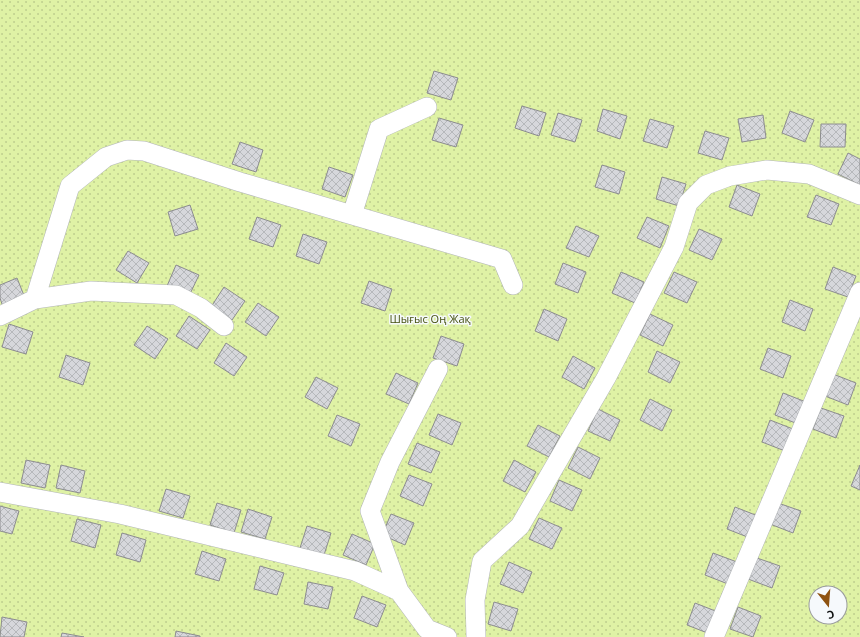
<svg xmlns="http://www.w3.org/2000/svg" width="860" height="637" font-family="'Open Sans',sans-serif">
	<defs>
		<pattern id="garden-dots" width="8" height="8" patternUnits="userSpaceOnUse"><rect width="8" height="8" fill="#dff2a5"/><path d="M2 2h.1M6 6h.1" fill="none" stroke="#bece8d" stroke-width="1.8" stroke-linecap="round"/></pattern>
		<pattern id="building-cross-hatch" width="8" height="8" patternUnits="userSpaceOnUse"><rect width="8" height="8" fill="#d6d7db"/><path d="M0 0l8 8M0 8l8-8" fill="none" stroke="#b6b8bb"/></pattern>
	</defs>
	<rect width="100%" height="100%" fill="#f6f9fc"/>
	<!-- garden -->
	<path fill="url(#garden-dots)" fill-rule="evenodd" d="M0 0H860V637H0ZM816 593H840V617H816Z"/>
	<!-- building -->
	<path fill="url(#building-cross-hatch)" stroke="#8c8c8f" d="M434 71 458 78 451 100 427 93Z
		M522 106 546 113 539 136 515 128Z
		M603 109 627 116 620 139 597 131Z
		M790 111 814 120 805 142 782 133Z
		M558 113 582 120 575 142 551 135Z
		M763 115 766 138 742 142 738 119Z
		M439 118 463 125 456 147 432 140Z
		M650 119 674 126 667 148 643 141Z
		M821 124H846L845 147H820Z
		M705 131 729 138 722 160 698 153Z
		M240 142 263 150 256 172 232 164Z
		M848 153 860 159V185L838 174Z
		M602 165 625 172 619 194 595 187Z
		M329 167 353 175 345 197 322 189Z
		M662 177 686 184 679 206 656 199Z
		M737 185 760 194 752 216 729 207Z
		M816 195 839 204 831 225 807 217Z
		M190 205 198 229 175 236 168 212Z
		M257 217 281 225 273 247 249 239Z
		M647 217 669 226 660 248 637 238Z
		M576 226 599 236 589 257 566 248Z
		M699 229 722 239 712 260 689 250Z
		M303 234 327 242 319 264 296 256Z
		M128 251 149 263 137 283 116 270Z
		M563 263 586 272 578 293 555 284Z
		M176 265 199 275 189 296 167 286Z
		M833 267 856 276 848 297 825 289Z
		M621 272 644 282 635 303 612 293Z
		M674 272 697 282 687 303 664 293Z
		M17 278 25 298 3 307 0 298V285Z
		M369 281 392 289 385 311 361 303Z
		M224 287 245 301 232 320 211 307Z
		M790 300 813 309 805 331 782 322Z
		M258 303 279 317 266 336 245 322Z
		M544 309 567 319 558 341 535 331Z
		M650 314 673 325 663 346 640 335Z
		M189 316 210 330 197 349 176 336Z
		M9 324 33 332 26 354 2 347Z
		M147 326 168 339 155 359 134 345Z
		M441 336 464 344 457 366 433 358Z
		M226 343 247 357 234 376 214 363Z
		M768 348 791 356 783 378 760 369Z
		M657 351 680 362 670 383 648 372Z
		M66 355 90 363 83 385 59 377Z
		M573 356 595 368 584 389 562 377Z
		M396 373 418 383 409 404 386 394Z
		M833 374 856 383 848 405 825 396Z
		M316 377 338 388 327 409 305 397Z
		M783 393 806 402 798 424 775 415Z
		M650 399 672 410 662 431 640 420Z
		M821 408 844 416 836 438 813 429Z
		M598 409 620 420 610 441 588 431Z
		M438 414 461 423 452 445 429 435Z
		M337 415 360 424 351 446 328 436Z
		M770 420 793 429 785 451 762 442Z
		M538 425 560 436 549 457 527 446Z
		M417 443 440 452 431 473 408 464Z
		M578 447 600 458 590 479 568 468Z
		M26 460 50 465 45 488 21 483Z
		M514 460 536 472 525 492 503 481Z
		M61 465 85 471 80 493 56 488Z
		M860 465V490L851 486Z
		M409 475 432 484 423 506 400 496Z
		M559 480 582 490 572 511 550 501Z
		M166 489 190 496 183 518 159 511Z
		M217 503 241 510 234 533 210 525Z
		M778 503 801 511 793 533 770 524Z
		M0 506 19 511 12 534 0 531Z
		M735 507 758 516 750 538 727 529Z
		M248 509 272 517 265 539 241 532Z
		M391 514 414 523 405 545 382 535Z
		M539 518 562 528 552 549 529 539Z
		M77 519 101 525 95 548 71 541Z
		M307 526 331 533 324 555 300 548Z
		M122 533 146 540 140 562 116 555Z
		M352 534 375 544 366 565 343 555Z
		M202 551 226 559 219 581 195 574Z
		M713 553 737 562 728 584 705 575Z
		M757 558 780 566 772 588 748 579Z
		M509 562 532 572 523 593 500 584Z
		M260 566 284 573 277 595 254 589Z
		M308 582 333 587 328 609 304 604Z
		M362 596 386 605 377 627 354 618Z
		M494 602 518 609 511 631 488 624Z
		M695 603 718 612 710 634 687 625Z
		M738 607 761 616 753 637 730 629Z
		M2 617 27 622 24 637H0Z
		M176 631 200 636V637H175Z
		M62 633 84 637H61Z"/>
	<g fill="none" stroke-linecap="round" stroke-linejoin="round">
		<!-- minor casing -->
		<g stroke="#b2b5b8" stroke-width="20">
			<path id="minor" d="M352 215 379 129 427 107
				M35 299 70 186 106 157 127 150 144 151 240 182 502 259 513 285
				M0 316 35 299 91 291 176 295 201 308 224 326
				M0 492 120 514 355 571 399 591 427 629 447 637
				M399 591 370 511 390 462 438 369
				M476 637 475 600 482 561 520 526 606 378 674 247 688 203 706 185 730 176 767 170 809 174 860 195
				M714 637 860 292"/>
		</g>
		<!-- minor -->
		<use href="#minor" stroke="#fff" stroke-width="19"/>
	</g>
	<g text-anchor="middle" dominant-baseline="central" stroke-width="3" stroke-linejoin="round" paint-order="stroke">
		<!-- park labels -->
		<g font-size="11" fill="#45510f" stroke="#f6f9fc">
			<text x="430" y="318">Шығыс Оң Жақ</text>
		</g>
	</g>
	<!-- north arrow -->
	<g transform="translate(828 605) rotate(163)"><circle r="19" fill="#f6f9fc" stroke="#9a9c9e"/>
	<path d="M0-3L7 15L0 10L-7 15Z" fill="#8e5211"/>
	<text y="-6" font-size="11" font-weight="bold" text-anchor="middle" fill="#0f1011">С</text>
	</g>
</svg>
